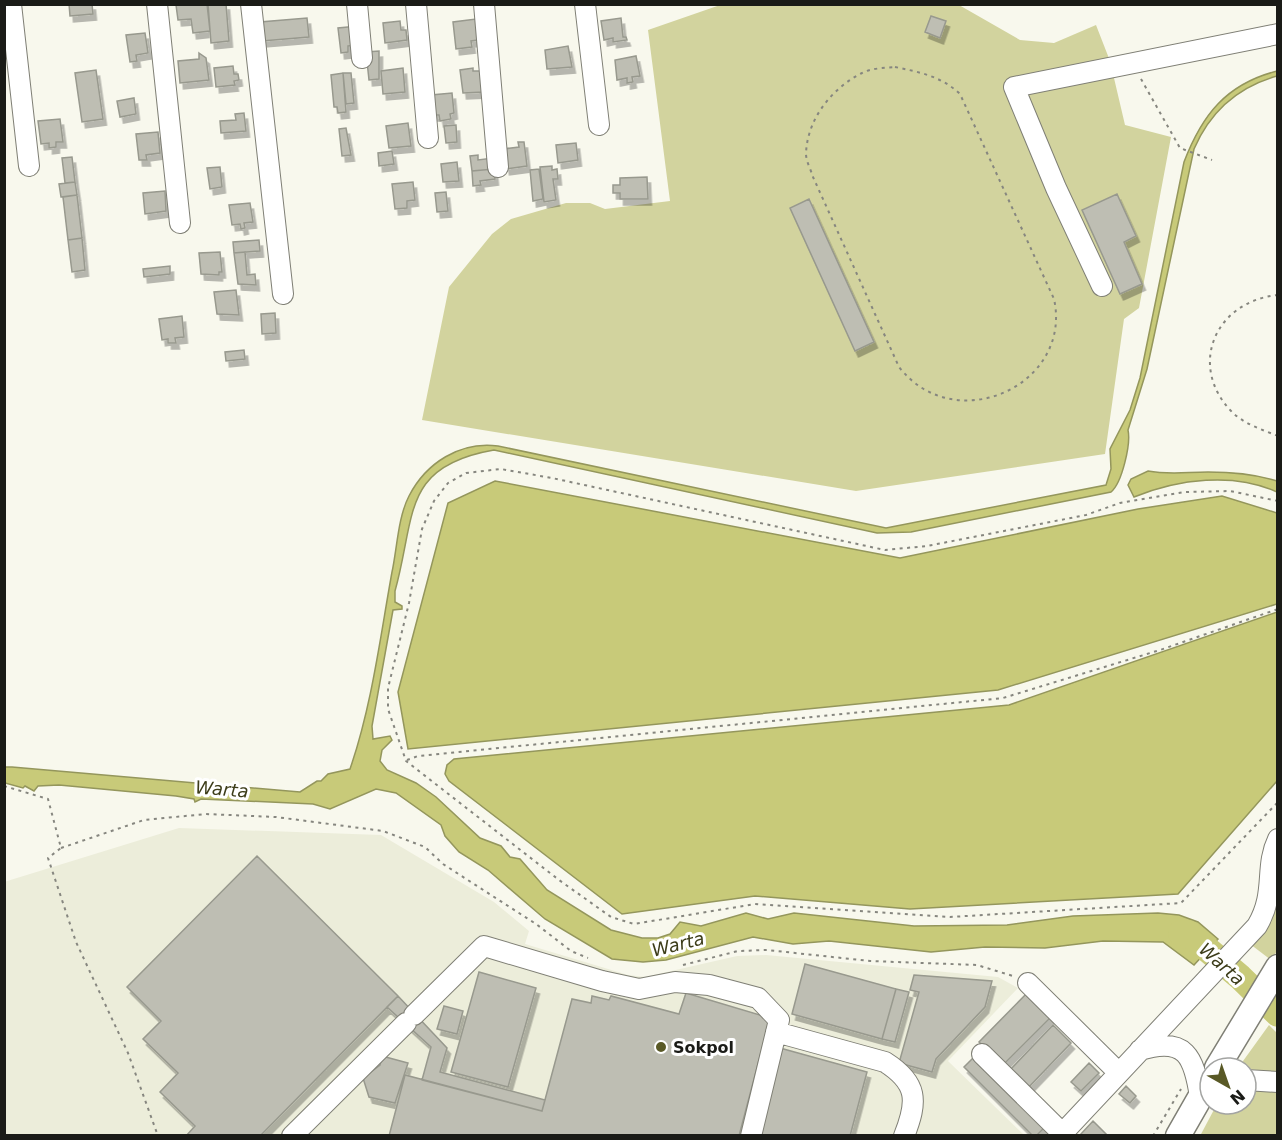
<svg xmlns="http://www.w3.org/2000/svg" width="1282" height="1140" font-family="'DejaVu Sans',sans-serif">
	<defs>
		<filter id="shadow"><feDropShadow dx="3.5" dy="6" stdDeviation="0" flood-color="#0004"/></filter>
	</defs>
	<rect width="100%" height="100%" fill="#f8f8ed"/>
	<!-- built -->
	<path fill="#ecedda" d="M179 828 381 835 494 902 529 931 525 944 628 975 645 977 737 956 766 955 998 977 1018 988 948 1061 1024 1135H5L4 882Z"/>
	<!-- green -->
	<path fill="#d2d39e" d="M723 4 959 5 1020 40 1054 43 1096 25 1110 61 1125 125 1171 137 1139 308 1124 319 1105 454 856 491 422 420 449 287 492 234 511 219 566 203H590L605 209 670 201 648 30Z
		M1277 882V951L1271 960 1250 944Z
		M1269 1025 1277 1033V1072L1238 1068Z
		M1265 1088 1277 1091V1135L1200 1136 1217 1104H1246V1092Z"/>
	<!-- water -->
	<path fill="#c8ca79" stroke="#94965c" stroke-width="1.5" d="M1277 71V76C1238 87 1210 112 1194 149L1147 369 1128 430C1131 444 1122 483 1111 492L911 532 877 533 494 450C401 466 416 516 395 591V602L402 606V609L393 610 372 726 373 739 390 736 392 740 382 750 380 761 387 770 416 783 436 797 480 838 501 846 510 857 520 859 547 890 611 930 642 938H658L670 934 680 922 701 926 746 913 768 919 794 913 914 926 1007 925 1073 916 1158 913 1179 915 1198 922 1218 939 1194 965 1163 942 1103 941 1045 948 985 947 931 952 829 941 793 944 753 937 666 960 643 962 612 959 545 919 488 870 459 852 445 836 441 825 396 793 376 789 330 809 313 804 201 799 195 802 194 799 176 796 59 785 38 786 34 791 25 786 23 788 5 783V767H12L300 792 317 781H321L328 774 350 769C372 705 380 638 392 572 397 549 398 517 409 496 426 463 460 441 498 446L886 528 1106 485 1111 469 1110 449 1130 410 1140 378 1184 162C1202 115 1226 84 1277 71Z
		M1148 471C1169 475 1187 472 1208 472 1232 472 1255 474 1277 481V492C1234 472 1178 479 1134 497L1128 485 1131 479Z
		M495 481 900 558 1138 509 1222 496 1277 513V604L998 690 408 749 398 692 448 503Z
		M1277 612V781L1178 894 910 909 755 896 622 914 449 781 445 774 447 765 454 759 1009 705Z"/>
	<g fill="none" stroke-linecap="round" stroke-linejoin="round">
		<!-- river -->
		<path stroke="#c8ca79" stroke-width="26" d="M1181 933H1188L1240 977 1278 1014"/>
	</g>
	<!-- building -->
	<path fill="#bebeb3" stroke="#98998e" stroke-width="1.5" filter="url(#shadow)" d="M69 4H92L93 14 70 16Z
		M207 4 210 31 193 33 191 19 178 20 176 5Z
		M208 4H226L229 41 211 43Z
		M931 16 946 21 940 38 925 32Z
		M307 18 309 37 262 41 260 22Z
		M621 18 623 37H626L627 40 613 42V38L604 40 601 21Z
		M476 19 478 40 471 41 472 47 456 49 453 22Z
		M400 21 401 30H406L407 40 385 43 383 23Z
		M358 26 360 45 348 46V52L341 53 338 28Z
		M145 33 148 53 136 55 137 61 130 62 126 35Z
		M568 46 572 67 547 69 545 50Z
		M379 51V79L369 80 366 52Z
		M199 53 206 58 209 80 180 83 178 61 199 59Z
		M636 56 640 76 632 77 633 82 627 83V78L617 80 615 60Z
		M233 66 234 74H238L239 80 234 81 235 85 216 87 214 68Z
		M403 68 405 92 383 94 381 71Z
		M473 68V71H482L484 92 463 93 460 70Z
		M96 70 103 119 82 122 75 73Z
		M343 73H351L354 103 346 104Z
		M343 73 346 112 338 113 337 107H334L331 75Z
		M452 93 454 113 450 114 451 119 440 121 439 115H433L431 95Z
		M134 98 136 114 120 117 117 101Z
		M244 113 246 131 221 133 220 121 236 120 235 114Z
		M60 119 63 142H56V147L49 148V143L41 144 38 121Z
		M408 123 411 146 389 148 386 126Z
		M456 125 457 142 446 143 444 126Z
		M346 128 351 155 342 156 339 129Z
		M158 132 160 153 146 155 147 160H139L136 134Z
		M518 142H524L527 166 506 169 503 149 519 147Z
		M576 143 578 160 558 163 556 145Z
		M392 151 394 164 379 166 378 153Z
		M478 155V160L493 158 494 169 472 171 470 156Z
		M72 157 75 182 65 183 62 158Z
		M457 162 459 181 443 182 441 164Z
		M552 166V170L557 169 558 179H553L556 200 544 202 540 167Z
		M220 167 222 187 210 189 207 168Z
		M494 169 495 179 480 181 481 185 473 186 472 171Z
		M539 169 543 199 533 201 530 170Z
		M647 177 648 199H620V193H613V185H620V178Z
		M75 182 77 195 61 197 59 184Z
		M413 182 415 200 407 201V208L395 209 392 184Z
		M165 191 166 211 145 214 143 193Z
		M446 192 448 211 437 212 435 193Z
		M1117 194 1136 236 1124 242 1142 284 1120 294 1082 210Z
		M77 195 82 238 68 240 63 197Z
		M809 199 874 342 855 351 790 208Z
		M250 203 253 222 244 223 245 228 241 229 240 224 232 225 229 205Z
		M82 238 85 270 72 272 68 240Z
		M259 240 260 251 234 253 233 242Z
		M220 252 222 272H219V275L201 274 199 253Z
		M245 252 247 275 255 274 256 285 238 284 234 253Z
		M170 266V274L144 277 143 269Z
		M236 290 239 315 217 314 214 292Z
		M275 313 276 333 262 334 261 314Z
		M182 316 184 337 175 338 176 343H168V339L162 340 159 319Z
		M244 350 245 359 226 361 225 352Z
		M257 856 398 996 260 1136H186L195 1126 160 1092 178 1073 143 1039 161 1021 127 987Z
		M805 964 896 989 882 1039 792 1014Z
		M479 972 536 988 508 1087 451 1072Z
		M914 975 992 981 985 1007 936 1059 932 1072 899 1063 919 992 910 990Z
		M896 989 909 992 895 1042 882 1039Z
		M1030 990 1054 1014 1003 1065 979 1042Z
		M686 993 770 1018 739 1136H389L405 1075 542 1111 572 999 591 1003 592 996 609 1000 611 996 679 1014Z
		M398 996 447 1048 440 1072 545 1100 542 1111 422 1080 431 1047 387 1007Z
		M444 1006 463 1011 457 1034 437 1029Z
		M1053 1025 1071 1043 1026 1090 1008 1072Z
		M780 1048 867 1072 850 1136H757Z
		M382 1056 408 1063 395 1103 369 1097 363 1078 380 1065Z
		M975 1056 1046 1126 1036 1136H1033L964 1067Z
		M1089 1063 1099 1073 1081 1091 1071 1082Z
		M1126 1086 1136 1096 1130 1103 1119 1094Z
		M1093 1121 1108 1136 1080 1135Z"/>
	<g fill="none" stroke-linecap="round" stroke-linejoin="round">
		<!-- minor casing -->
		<g stroke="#7f7f75" stroke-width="22">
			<path id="minor" d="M11 4 29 166
				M157 4 180 223
				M251 4 283 294
				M357 4 362 58
				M416 4 428 138
				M484 4 498 167
				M585 4 599 125
				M1102 286 1056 188 1014 87 1278 34
				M1028 983 1119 1073
				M414 1015 484 946 602 981 639 989 675 982 709 985 758 998 779 1020 751 1136
				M776 1032 885 1062C918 1083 918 1101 904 1136
				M1140 1050C1186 1036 1194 1057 1200 1097
				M982 1054 1062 1133
				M1246 1080 1278 1082
				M292 1136 406 1023
				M1060 1136 1257 926C1277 892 1264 868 1278 839"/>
		</g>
		<!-- major casing -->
		<g stroke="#7f7f75" stroke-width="27">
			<path id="major" d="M1217 1068 1278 967
				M1178 1136 1210 1080"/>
		</g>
		<!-- path -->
		<path stroke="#86867f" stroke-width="2" stroke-dasharray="3 4.5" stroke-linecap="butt" d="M895 67C919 72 941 76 960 94L1054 299C1073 385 955 439 899 367L813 177C811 170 806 161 806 154 807 119 832 88 862 73 871 68 885 68 895 67Z
			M1141 79 1180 148 1212 160
			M1278 295C1215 301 1187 366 1232 412 1244 424 1263 430 1278 436
			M1278 501 1230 491 1185 492 1120 503 1086 515 927 546 885 550 552 478 501 469 466 473 448 483 434 501 422 529 409 603 388 688V709L406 761 559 880 611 917 634 924 755 904 950 917 1181 903 1278 802
			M407 760 418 756 449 753 1003 698 1160 650 1278 609
			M4 786 48 799 61 848 48 858 76 942 128 1053 158 1136
			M61 848 144 820 206 814 276 817 383 831 425 847 443 864 536 924 571 951 588 958
			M683 965 738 951 767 950 870 961 977 965 1013 976
			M1153 1136 1181 1089"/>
		<!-- minor -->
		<use href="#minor" stroke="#fff" stroke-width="20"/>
		<!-- major -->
		<use href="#major" stroke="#fff" stroke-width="24"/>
	</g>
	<!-- markers -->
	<circle fill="#595926" stroke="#fff" stroke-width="2" cx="661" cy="1047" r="6"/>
	<g text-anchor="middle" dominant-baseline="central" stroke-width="6" stroke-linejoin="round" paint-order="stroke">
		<!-- poi labels -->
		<g font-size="16" font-weight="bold" fill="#1a1b17" stroke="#fff" text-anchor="start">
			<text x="673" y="1047">Sokpol</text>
		</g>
		<!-- water labels -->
		<g font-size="18" font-style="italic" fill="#3d3d1a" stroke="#fff">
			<text transform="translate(222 789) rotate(5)">Warta</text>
			<text transform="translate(678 944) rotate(-14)">Warta</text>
			<text transform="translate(1222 964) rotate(42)">Warta</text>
		</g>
	</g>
	<!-- border -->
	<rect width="1282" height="1140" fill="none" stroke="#1a1b17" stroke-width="12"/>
	<!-- north arrow -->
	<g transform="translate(1228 1086) rotate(140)"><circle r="28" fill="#ffffff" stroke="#a3a4a2" stroke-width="1.5"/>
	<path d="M0-4.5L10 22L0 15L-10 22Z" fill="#595926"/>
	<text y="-9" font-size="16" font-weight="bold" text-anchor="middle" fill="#1a1b17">N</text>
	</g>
</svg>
